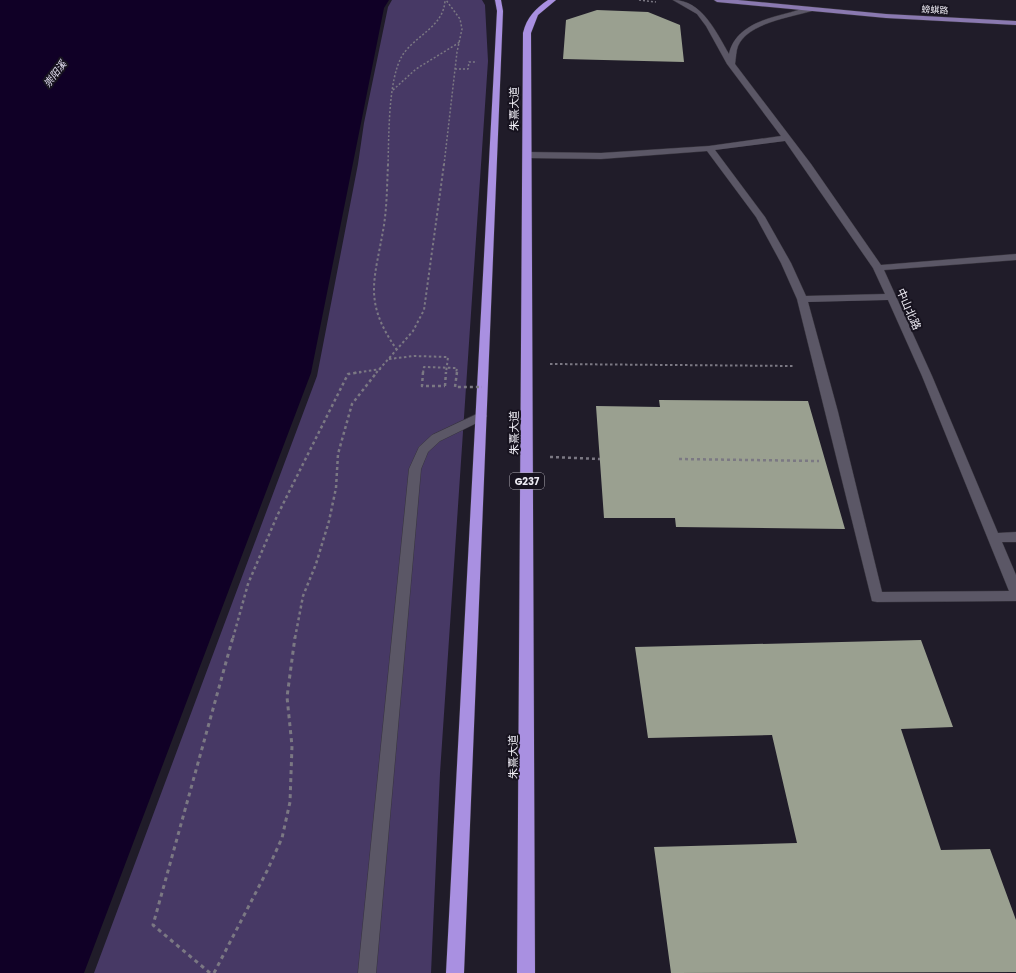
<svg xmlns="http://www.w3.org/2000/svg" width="1016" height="973" font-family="Poppins,'Noto Sans SC',sans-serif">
	<rect width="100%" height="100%" fill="#201c29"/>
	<!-- green -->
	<path fill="#473965" d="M392 0H482L485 5 488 61 440 773 431 973H94L317 376 358 164 364 123 388 7Z"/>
	<!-- water -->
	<path fill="#100026" d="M0 0H389L384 8 311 373 84 973H0Z"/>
	<!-- building -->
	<path fill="#9aa090" d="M597 10 648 12 680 25 684 62 563 59 566 20Z
		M659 400 808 401 845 529 676 527 675 518H604L596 406 660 407Z
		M921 640 953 727 901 729 941 850 990 849 1016 920V972L671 973 654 847 797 843 772 735 648 738 635 647Z"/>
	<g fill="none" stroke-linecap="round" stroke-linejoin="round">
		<!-- lane casing -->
		<g stroke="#38353e" stroke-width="1">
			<path id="lane" d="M481 412 485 413 487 416 485 419 440 441 428 452 421 469 376 973H358L409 469 419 447 432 435Z"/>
		</g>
		<!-- street casing -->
		<g stroke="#38353e" stroke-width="1">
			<path id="street" d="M673 0C702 0 716 32 729 54 735 27 764 19 788 13 795 11 805 7 812 9V11C791 17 748 23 738 46 736 51 736 58 735 64L811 164 881 265 1016 254V260L884 270 932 376 998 533 1016 532V542H1002L1016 575V601L877 602 872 601 797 299 781 263 756 217 707 151 601 159 527 158 523 155 527 152 601 153 709 146 781 136 727 64 706 26 697 14ZM785 141 873 268 885 294 806 296 791 263 765 217 715 150ZM888 300 922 376 1009 591 882 592 838 412 808 302Z"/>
		</g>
		<!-- primary casing -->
		<g stroke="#38353e" stroke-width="1">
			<path id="primary" d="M714 0H738L886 14 1016 21V25L886 18 717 2Z"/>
		</g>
		<!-- highway casing -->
		<g stroke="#38353e" stroke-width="1">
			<path id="highway" d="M495 0H501L503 11 464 973H446L497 11Z
				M548 0H556L538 15 531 33 535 973H517L523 33C527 17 535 9 548 0Z"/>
		</g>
		<!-- path-far3 -->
		<path stroke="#7b7883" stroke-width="1.5" stroke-dasharray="2 2" stroke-linecap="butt" d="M639 0 656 2
			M455 69H468L469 62H477
			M393 90 416 69 460 42
			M388 165C389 136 388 80 402 56 415 35 444 27 445 0
			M444 165 457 52 462 29 460 19 446 0"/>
		<!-- path-far2 -->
		<path stroke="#7b7883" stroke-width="2" stroke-dasharray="2.5 2.5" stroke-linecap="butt" d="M388 164C387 184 387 205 384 225 375 280 362 300 397 350
			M389 359 414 356 448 357 446 373
			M550 364 795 366
			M354 373 381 369
			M376 373 413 331 424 310 444 164"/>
		<!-- path-far1 -->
		<path stroke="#7b7883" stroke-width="2.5" stroke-dasharray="3 3" stroke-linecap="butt" d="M445 386 446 372
			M550 457 600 459
			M679 459 819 461
			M233 638 248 584 277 516 348 374 361 372
			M295 638 303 596 316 564 329 521 336 488 338 454 352 404 377 372"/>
		<!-- path -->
		<path stroke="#7b7883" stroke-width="3" stroke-dasharray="4 4" stroke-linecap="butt" d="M210 973 153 925 233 637
			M214 973 267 871 282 838 290 802 292 746 287 697 295 637"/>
		<!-- lane -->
		<use href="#lane" fill="#5b5766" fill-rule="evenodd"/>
		<!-- street -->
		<use href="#street" fill="#5b5766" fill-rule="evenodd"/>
		<!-- primary -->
		<use href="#primary" fill="#8a79b0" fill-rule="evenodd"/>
		<!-- highway -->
		<use href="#highway" fill="#a990e1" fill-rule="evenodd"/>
		<!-- path-bridge-far1 -->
		<path stroke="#7b7883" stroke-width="2" stroke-dasharray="2.5 2.5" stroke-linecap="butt" d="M423 373 424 367 457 368 456 373"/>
		<!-- path-bridge -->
		<path stroke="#7b7883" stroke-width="2.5" stroke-dasharray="3 3" stroke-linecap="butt" d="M423 372 422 386H445
			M457 372 455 387H482"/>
	</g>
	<g text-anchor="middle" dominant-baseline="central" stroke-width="4" stroke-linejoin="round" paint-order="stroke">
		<!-- far-street labels -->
		<g font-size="9" fill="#eeecf4" stroke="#17131f">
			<text transform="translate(935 10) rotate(3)">螃蜞路</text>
		</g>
		<!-- far-water labels -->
		<g font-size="10" font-style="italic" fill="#e2def0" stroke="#17131f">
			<text transform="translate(55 74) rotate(-53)">崇阳溪</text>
		</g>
		<!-- shield labels -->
		<rect fill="#17131f" stroke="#aeabb4" stroke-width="1" x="510" y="473" width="34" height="16" rx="3"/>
		<g font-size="10" font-weight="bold" fill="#eeecf4">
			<text x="527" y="481">G237</text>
		</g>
		<!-- street labels -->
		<g font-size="11" fill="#eeecf4" stroke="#17131f">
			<text transform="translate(514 109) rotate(-90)">朱熹大道</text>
			<text transform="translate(909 309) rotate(66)">中山北路</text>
			<text transform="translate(514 433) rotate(-90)">朱熹大道</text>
			<text transform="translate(513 757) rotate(-90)">朱熹大道</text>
		</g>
	</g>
</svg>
